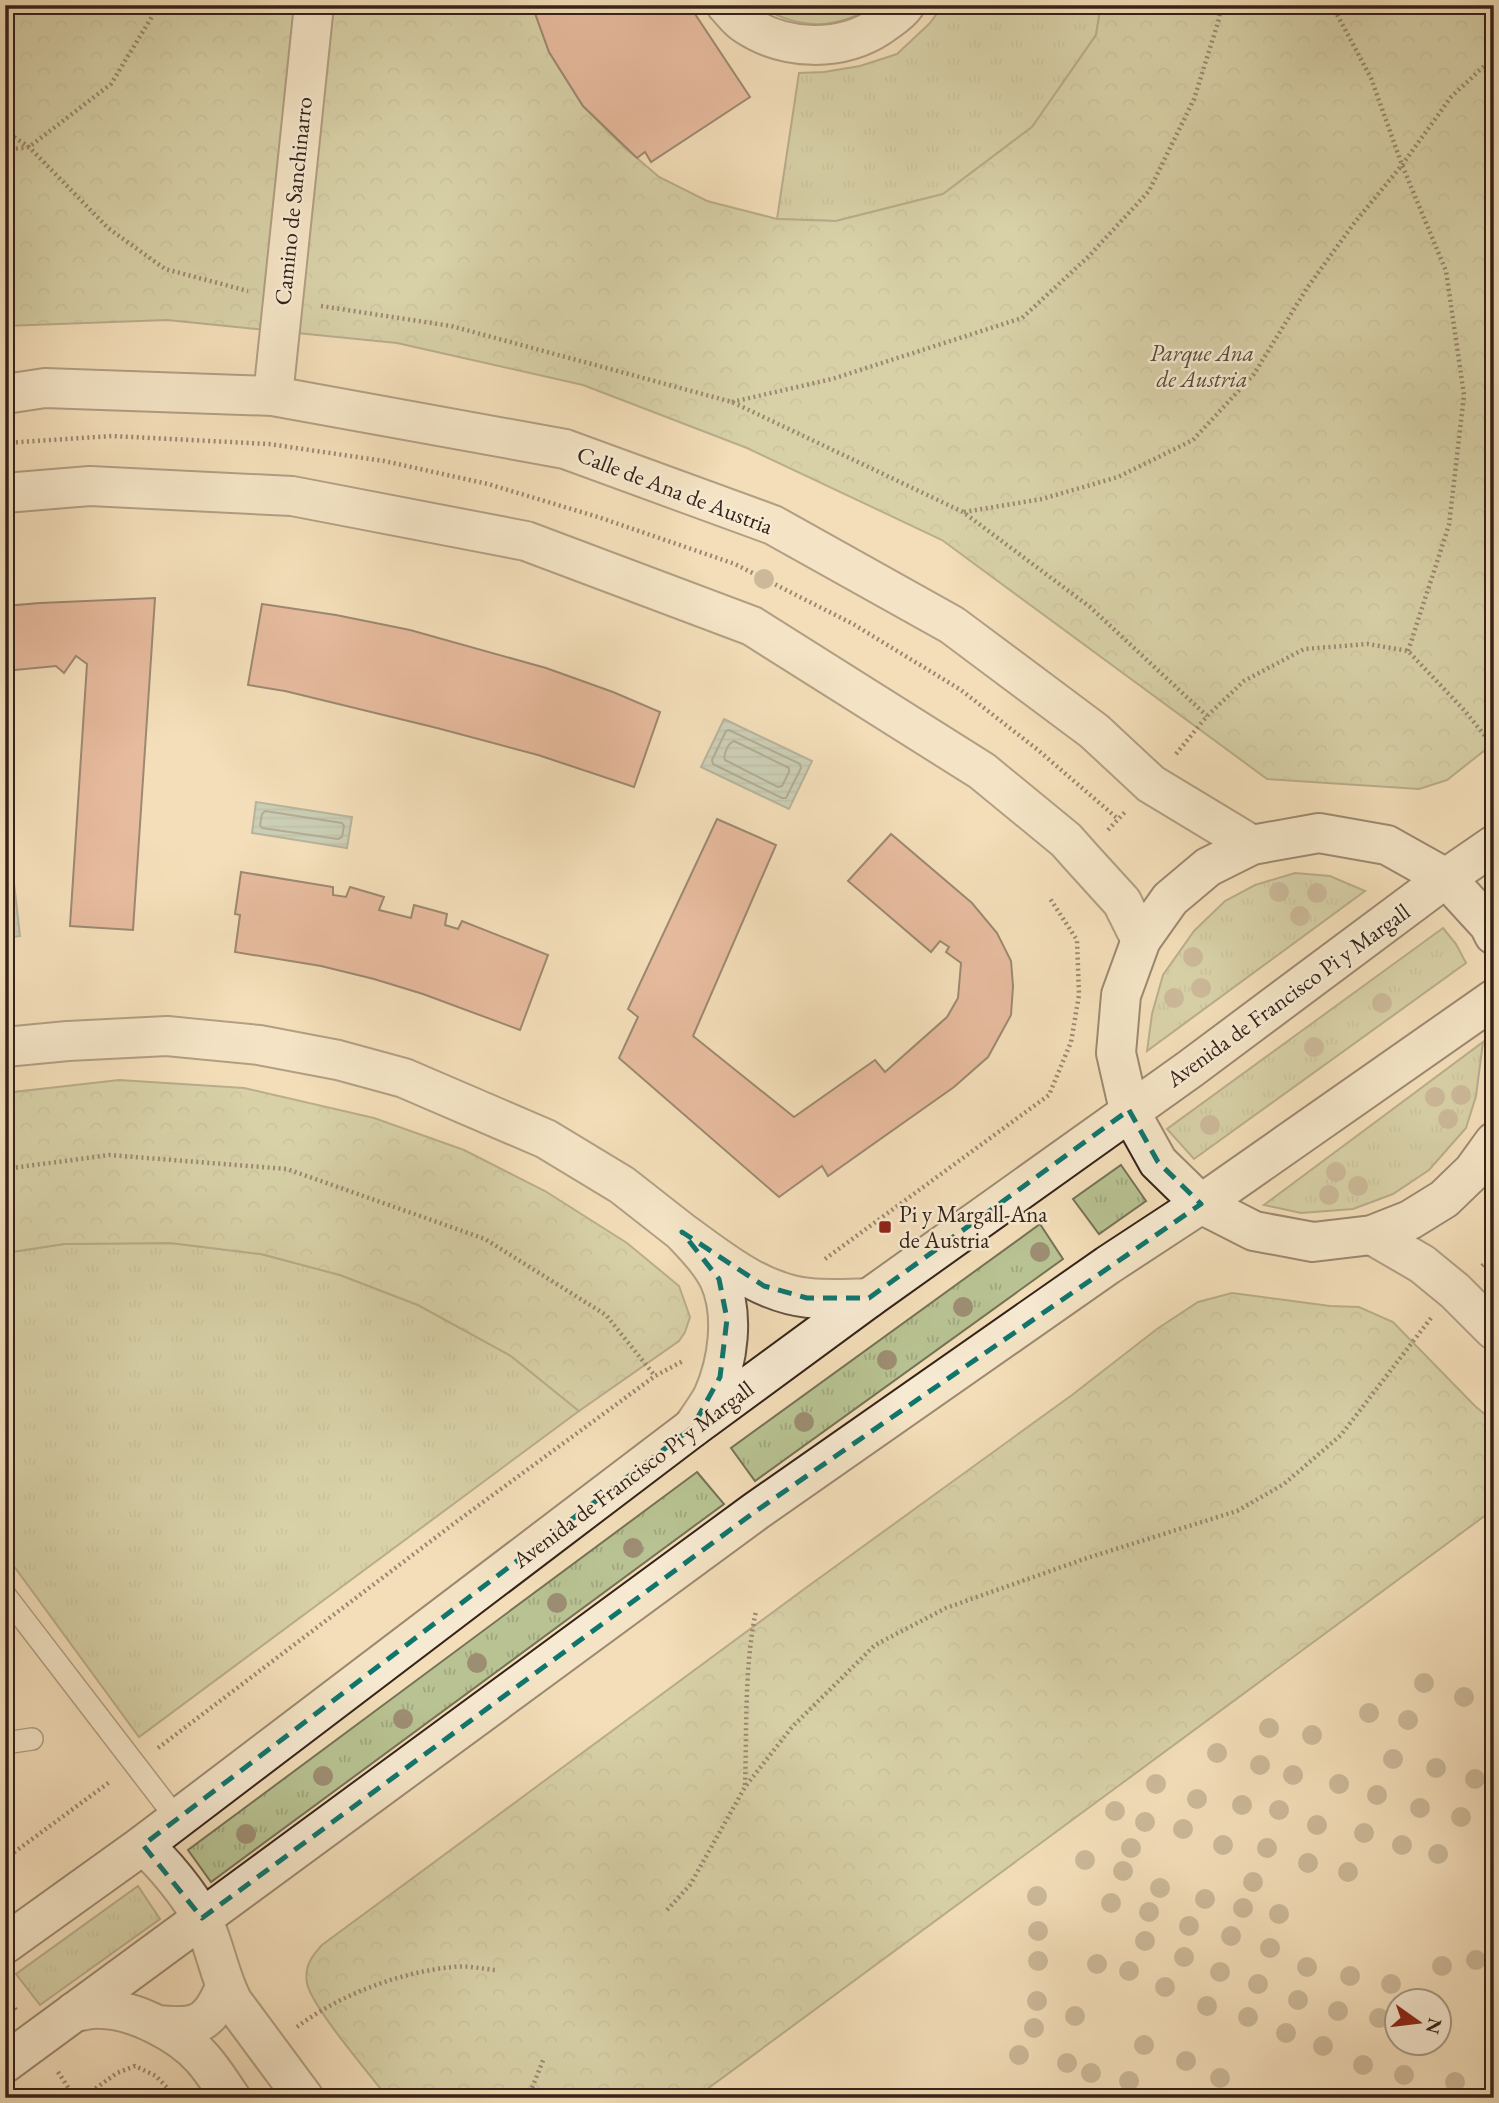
<svg xmlns="http://www.w3.org/2000/svg" width="1499" height="2103" font-family="'EB Garamond',serif">
	<defs>
		<pattern id="grass-tufts" width="24" height="20" patternUnits="userSpaceOnUse" patternTransform="scale(1.75)"><rect width="24" height="20" fill="#b8c292"/><path d="M3 7l-1-3M5 7V3M7 7l1-3M15 17l-1-3M17 17v-4M19 17l1-3" fill="none" stroke="#9fa67d"/></pattern>
		<pattern id="forest-crowns" width="20" height="18" patternUnits="userSpaceOnUse" patternTransform="scale(1.75)"><rect width="20" height="18" fill="#b8c292"/><path d="M2 6a3 3 0 1 1 6 0M12 15a3 3 0 1 1 6 0" fill="none" stroke="#9fa67d"/></pattern>
		<pattern id="water-rules" width="6" height="5" patternUnits="userSpaceOnUse" patternTransform="scale(1.75)"><rect width="6" height="5" fill="#9bbcb1"/><path d="M0 2.5h6" fill="none" stroke="#86a198"/></pattern>
	</defs>
	<rect width="100%" height="100%" fill="#f3deb9"/>
	<filter id="stains"><feTurbulence type="fractalNoise" baseFrequency=".00286" numOctaves="4"/><feColorMatrix values="0 0 0 0 .2 0 0 0 0 .09 0 0 0 0 .02 0 0 0 .5 -.17"/></filter>
	<radialGradient id="worn" r=".72"><stop offset=".6" stop-color="#630" stop-opacity="0"/><stop offset="1" stop-color="#630" stop-opacity=".3"/></radialGradient>
	<!-- grass -->
	<path fill="url(#grass-tufts)" stroke="#767256" stroke-width="2" d="M943 5H1101L1096 35 1032 127 943 194 836 221 777 219 799 73 824 72 860 66 897 54 930 23Z
		M1295 873 1330 876 1365 891 1147 1051 1152 1014 1163 975 1194 931 1225 901 1255 885Z
		M1443 928 1456 944 1466 963 1194 1159 1167 1129Z
		M1483 1042 1476 1096 1466 1128 1429 1170 1393 1194 1353 1209 1301 1213 1264 1205Z
		M1121 1165 1146 1201 1099 1234 1073 1199Z
		M1040 1224 1063 1259 755 1481 731 1448Z
		M170 1243 261 1254 340 1275 418 1305 511 1356 579 1411 139 1737 5 1554V1253L64 1244Z
		M697 1472 724 1504 211 1882 188 1850Z
		M138 1886 160 1919 40 2005 16 1974Z"/>
	<!-- forest -->
	<path fill="url(#forest-crowns)" stroke="#767256" stroke-width="2" d="M5 5H532L549 52 583 106 623 146 659 177 707 201 777 219 836 221 943 194 1032 127 1096 35 1101 5H1494V743L1447 780 1419 789 1267 779 942 540 747 448 583 385 397 343 167 320 5 326Z
		M119 1080 244 1088 374 1118 464 1150 545 1191 627 1243 679 1286 690 1317 685 1332 679 1341 579 1411 511 1356 418 1305 340 1275 261 1254 170 1243 64 1244 5 1253V1093Z
		M1232 1293 1330 1306 1359 1307 1393 1322 1475 1406 1494 1422V1509L695 2098H388C371 2076 311 2006 307 1983 304 1966 312 1956 322 1945L807 1587 1072 1395 1157 1329 1198 1302Z"/>
	<!-- garden -->
	<path fill="#b8c292" stroke="#767256" stroke-width="2" d="M758 5H876C835 30 800 31 758 5Z"/>
	<!-- water -->
	<path fill="url(#water-rules)" stroke="#727f75" stroke-width="2" d="M724 719 812 761 789 809 701 767Z
		M256 802 352 817 347 848 252 833Z
		M5 839H9L20 936 5 938Z"/>
	<g fill="none" stroke-linecap="round" stroke-linejoin="round">
		<!-- shore -->
		<path stroke="#687066" stroke-width="2" d="M729 730 800 764 801 768 786 798H782L713 764 712 760 726 731Z
			M734 741 789 768V772L782 786 778 787 725 760C723 755 728 743 734 741Z
			M265 811 342 823 344 826 342 837 338 839 262 828 260 825 262 814Z"/>
	</g>
	<!-- building -->
	<path fill="#da907c" stroke="#35231a" stroke-width="2" d="M532 5H689L750 97 651 162 645 152 637 158 583 106 549 52Z
		M155 598 133 930 70 926 87 664 76 656 64 673 56 666 5 671V606L40 603Z
		M262 604 336 615 410 630 546 668 613 692 660 712 634 787 538 755 437 728 285 691 248 685Z
		M717 819 776 845 693 1036 794 1117 875 1060 885 1072 947 1017 958 998 961 963 946 952 949 947 940 941 931 952 848 881 891 834 972 903 997 933 1011 961 1013 986 1011 1015 988 1057 954 1087 828 1176 822 1166 779 1197 619 1058 638 1017 628 1009Z
		M241 872 333 887V895L346 897 350 887 384 897 379 910 411 918 414 905 447 914 445 925 458 929 462 921 548 955 520 1030 423 994 374 979 321 966 235 952 240 915 235 914Z"/>
	<g fill="none" stroke-linecap="round" stroke-linejoin="round">
		<!-- lane casing -->
		<g stroke="#645242" stroke-width="24">
			<path id="lane" d="M5 1595 177 1819
				M5 1743 32 1739"/>
		</g>
		<!-- street casing -->
		<g stroke="#645242" stroke-width="42">
			<path id="street" d="M726 5C732 11 738 20 745 24 785 51 841 52 880 26 889 19 899 14 905 5
				M5 394 45 388 273 396 565 449 773 525 952 625 1094 731 1151 784 1252 845
				M273 396 314 5
				M5 493 90 486 292 496 526 541 752 626 982 771 1066 840 1082 858 1122 902 1141 940
				M5 1047 68 1041 167 1036 259 1045 338 1060 404 1078 546 1139 622 1185 682 1232
				M1372 1235 1422 1264 1455 1291 1494 1330
				M692 1428C699 1418 707 1407 713 1396 728 1362 735 1314 719 1279 710 1261 695 1246 682 1232 721 1260 760 1293 809 1298 829 1300 849 1299 869 1298
				M143 1845C162 1861 191 1896 202 1919 215 1945 219 1976 233 2002L304 2098
				M74 2012C83 2011 92 2008 101 2009 134 2009 181 2034 202 2058 213 2070 222 2085 231 2098
				M157 2025C197 2029 209 2025 225 1987"/>
		</g>
		<!-- secondary casing -->
		<g stroke="#35231a" stroke-width="42">
			<path id="secondary" d="M1494 935 1489 925 1446 878 1387 845 1319 833 1252 845 1208 867 1170 899 1141 940 1121 995 1116 1053 1129 1110 1158 1162 1201 1204 1254 1231 1313 1242 1372 1235 1410 1220 1444 1199 1473 1171 1494 1142
				M5 1944 143 1845 692 1428 869 1298 1190 1069 1446 878 1494 845
				M5 2063 756 1511 1108 1265 1201 1204 1494 999"/>
		</g>
		<!-- path -->
		<path stroke="#35231a" stroke-width="4.5" stroke-dasharray="2 3.5" stroke-linecap="butt" d="M1332 5 1371 78 1402 165 1446 271 1464 395 1449 525 1408 651
			M5 131 29 147 108 228 165 269 248 291
			M5 150 29 147 111 84 159 5
			M321 306 451 326 732 402 963 512 1090 607 1207 716
			M732 402 832 379 1022 318 1089 256 1149 191 1194 99 1219 19 1221 5
			M5 443 112 436 269 444 384 461 488 484 598 517 735 564 853 624 961 690 1038 750 1118 819
			M964 512 1042 499 1118 477 1193 440 1254 374 1307 288 1355 222 1402 165 1451 97 1494 57
			M1176 754 1207 716 1244 681 1304 649 1368 644 1408 651 1464 710 1494 747
			M1108 830 1126 811
			M5 1169 109 1155 287 1169 485 1239 606 1315 655 1376
			M825 1259 1049 1095 1071 1042 1079 995 1077 940 1049 897
			M1482 1266 1494 1254
			M158 1748 456 1522 655 1376 683 1361
			M745 1785C747 1728 744 1668 756 1611
			M5 1859 111 1781
			M667 1910 690 1885 745 1787 792 1727 875 1645 946 1608 1087 1558 1237 1511 1284 1484 1341 1435 1431 1318
			M5 1995 16 2010
			M297 2027C339 1995 400 1972 453 1967 467 1965 482 1969 496 1970
			M58 2072 75 2098
			M82 2098 117 2073 135 2066 156 2076 177 2098
			M528 2098 544 2058"/>
		<!-- lane -->
		<use href="#lane" stroke="#f7ead2" stroke-width="21"/>
		<!-- street -->
		<use href="#street" stroke="#f7ead2" stroke-width="38"/>
		<!-- secondary -->
		<use href="#secondary" stroke="#f7ead2" stroke-width="38"/>
	</g>
	<!-- trees -->
	<g fill="#9d8d72">
		<circle cx="764" cy="579" r="10"/>
		<circle cx="1279" cy="892" r="10"/>
		<circle cx="1317" cy="893" r="10"/>
		<circle cx="1300" cy="916" r="10"/>
		<circle cx="1193" cy="957" r="10"/>
		<circle cx="1201" cy="988" r="10"/>
		<circle cx="1174" cy="998" r="10"/>
		<circle cx="1382" cy="1003" r="10"/>
		<circle cx="1314" cy="1047" r="10"/>
		<circle cx="1461" cy="1095" r="10"/>
		<circle cx="1435" cy="1097" r="10"/>
		<circle cx="1448" cy="1119" r="10"/>
		<circle cx="1210" cy="1125" r="10"/>
		<circle cx="1336" cy="1172" r="10"/>
		<circle cx="1358" cy="1186" r="10"/>
		<circle cx="1329" cy="1195" r="10"/>
		<circle cx="1040" cy="1252" r="10"/>
		<circle cx="963" cy="1307" r="10"/>
		<circle cx="887" cy="1360" r="10"/>
		<circle cx="804" cy="1422" r="10"/>
		<circle cx="633" cy="1548" r="10"/>
		<circle cx="557" cy="1603" r="10"/>
		<circle cx="477" cy="1663" r="10"/>
		<circle cx="1424" cy="1683" r="10"/>
		<circle cx="1464" cy="1697" r="10"/>
		<circle cx="1369" cy="1713" r="10"/>
		<circle cx="403" cy="1719" r="10"/>
		<circle cx="1408" cy="1720" r="10"/>
		<circle cx="1269" cy="1728" r="10"/>
		<circle cx="1312" cy="1735" r="10"/>
		<circle cx="1217" cy="1753" r="10"/>
		<circle cx="1393" cy="1759" r="10"/>
		<circle cx="1260" cy="1765" r="10"/>
		<circle cx="1436" cy="1768" r="10"/>
		<circle cx="1293" cy="1775" r="10"/>
		<circle cx="323" cy="1776" r="10"/>
		<circle cx="1475" cy="1779" r="10"/>
		<circle cx="1156" cy="1784" r="10"/>
		<circle cx="1339" cy="1784" r="10"/>
		<circle cx="1377" cy="1795" r="10"/>
		<circle cx="1197" cy="1799" r="10"/>
		<circle cx="1242" cy="1805" r="10"/>
		<circle cx="1420" cy="1808" r="10"/>
		<circle cx="1279" cy="1810" r="10"/>
		<circle cx="1115" cy="1811" r="10"/>
		<circle cx="1461" cy="1817" r="10"/>
		<circle cx="1145" cy="1822" r="10"/>
		<circle cx="1317" cy="1825" r="10"/>
		<circle cx="1183" cy="1829" r="10"/>
		<circle cx="1364" cy="1833" r="10"/>
		<circle cx="246" cy="1834" r="10"/>
		<circle cx="1223" cy="1845" r="10"/>
		<circle cx="1402" cy="1845" r="10"/>
		<circle cx="1131" cy="1848" r="10"/>
		<circle cx="1267" cy="1848" r="10"/>
		<circle cx="1438" cy="1854" r="10"/>
		<circle cx="1085" cy="1860" r="10"/>
		<circle cx="1308" cy="1863" r="10"/>
		<circle cx="1123" cy="1871" r="10"/>
		<circle cx="1348" cy="1872" r="10"/>
		<circle cx="1253" cy="1882" r="10"/>
		<circle cx="1160" cy="1888" r="10"/>
		<circle cx="1037" cy="1896" r="10"/>
		<circle cx="1205" cy="1899" r="10"/>
		<circle cx="1111" cy="1903" r="10"/>
		<circle cx="1243" cy="1908" r="10"/>
		<circle cx="1149" cy="1912" r="10"/>
		<circle cx="1279" cy="1914" r="10"/>
		<circle cx="1189" cy="1926" r="10"/>
		<circle cx="1038" cy="1931" r="10"/>
		<circle cx="1231" cy="1936" r="10"/>
		<circle cx="1145" cy="1941" r="10"/>
		<circle cx="1270" cy="1948" r="10"/>
		<circle cx="1184" cy="1957" r="10"/>
		<circle cx="1476" cy="1960" r="10"/>
		<circle cx="1038" cy="1961" r="10"/>
		<circle cx="1097" cy="1964" r="10"/>
		<circle cx="1442" cy="1966" r="10"/>
		<circle cx="1307" cy="1967" r="10"/>
		<circle cx="1129" cy="1971" r="10"/>
		<circle cx="1220" cy="1972" r="10"/>
		<circle cx="1350" cy="1976" r="10"/>
		<circle cx="1258" cy="1984" r="10"/>
		<circle cx="1391" cy="1984" r="10"/>
		<circle cx="1165" cy="1987" r="10"/>
		<circle cx="1298" cy="2000" r="10"/>
		<circle cx="1037" cy="2001" r="10"/>
		<circle cx="1207" cy="2006" r="10"/>
		<circle cx="1338" cy="2011" r="10"/>
		<circle cx="1075" cy="2016" r="10"/>
		<circle cx="1248" cy="2017" r="10"/>
		<circle cx="1379" cy="2018" r="10"/>
		<circle cx="1034" cy="2028" r="10"/>
		<circle cx="1286" cy="2033" r="10"/>
		<circle cx="1144" cy="2045" r="10"/>
		<circle cx="1323" cy="2046" r="10"/>
		<circle cx="1019" cy="2055" r="10"/>
		<circle cx="1186" cy="2061" r="10"/>
		<circle cx="1067" cy="2063" r="10"/>
		<circle cx="1363" cy="2065" r="10"/>
		<circle cx="1091" cy="2073" r="10"/>
		<circle cx="1404" cy="2075" r="10"/>
		<circle cx="1220" cy="2078" r="10"/>
		<circle cx="1129" cy="2081" r="10"/>
		<circle cx="1455" cy="2082" r="10"/>
	</g>
	<!-- marked area -->
	<path d="M0 0H1499V2103H0ZM1129 1110 1158 1162 1201 1204 756 1511 202 1918 143 1845 692 1428 720 1377 727 1319 719 1279 682 1232 764 1286 807 1298H869Z" fill="#f3deb9" fill-opacity=".55" fill-rule="evenodd"/>
	<path fill="none" stroke="#0f766e" stroke-width="5" stroke-dasharray="14 9" stroke-linejoin="round" d="M1129 1110 1158 1162 1201 1204 756 1511 202 1918 143 1845 692 1428 720 1377 727 1319 719 1279 682 1232 764 1286 807 1298H869Z"/>
	<!-- markers -->
	<rect fill="#8f2418" stroke="#f7ead2" stroke-width="2.5" x="878" y="1220" width="14" height="14" rx="3.5"/>
	<g text-anchor="middle" dominant-baseline="central" stroke-width="5" stroke-linejoin="round" paint-order="stroke">
		<!-- street labels -->
		<g font-size="23" fill="#35231a" stroke="#f7ead2">
			<text transform="translate(293 201) rotate(-84)">Camino de Sanchinarro</text>
			<text transform="translate(675 490) rotate(21)">Calle de Ana de Austria</text>
			<text transform="translate(1288 995) rotate(-36)">Avenida de Francisco Pi y Margall</text>
			<text transform="translate(633 1474) rotate(-37)">Avenida de Francisco Pi y Margall</text>
		</g>
		<!-- park labels -->
		<g font-size="23" font-style="italic" fill="#564b38" stroke="#f7ead2">
			<text x="1202" y="353">Parque Ana<tspan x="1202" dy="26">de Austria</tspan></text>
		</g>
		<!-- poi labels -->
		<g font-size="23" fill="#35231a" stroke="#f7ead2" text-anchor="start">
			<text x="899" y="1214">Pi y Margall-Ana<tspan x="899" dy="26">de Austria</tspan></text>
		</g>
	</g>
	<!-- margin -->
	<rect width="1499" height="2103" fill="none" stroke="#f3deb9" stroke-width="28"/>
	<rect x="7" y="7" width="1485" height="2089" fill="none" stroke="#35231a" stroke-width="3.5"/>
	<rect x="14" y="14" width="1471" height="2075" fill="none" stroke="#35231a" stroke-width="2"/>
	<!-- north arrow -->
	<g transform="translate(1418 2022) rotate(104)"><circle r="33" fill="#f7ead2" stroke="#a99a88" stroke-width="2"/>
	<path d="M0-5L12 26L0 18L-12 26Z" fill="#8f2418"/>
	<text y="-10" font-size="19" font-weight="bold" text-anchor="middle" fill="#35231a">N</text>
	</g>
	<rect width="100%" height="100%" filter="url(#stains)"/>
	<rect width="100%" height="100%" fill="url(#worn)"/>
</svg>
